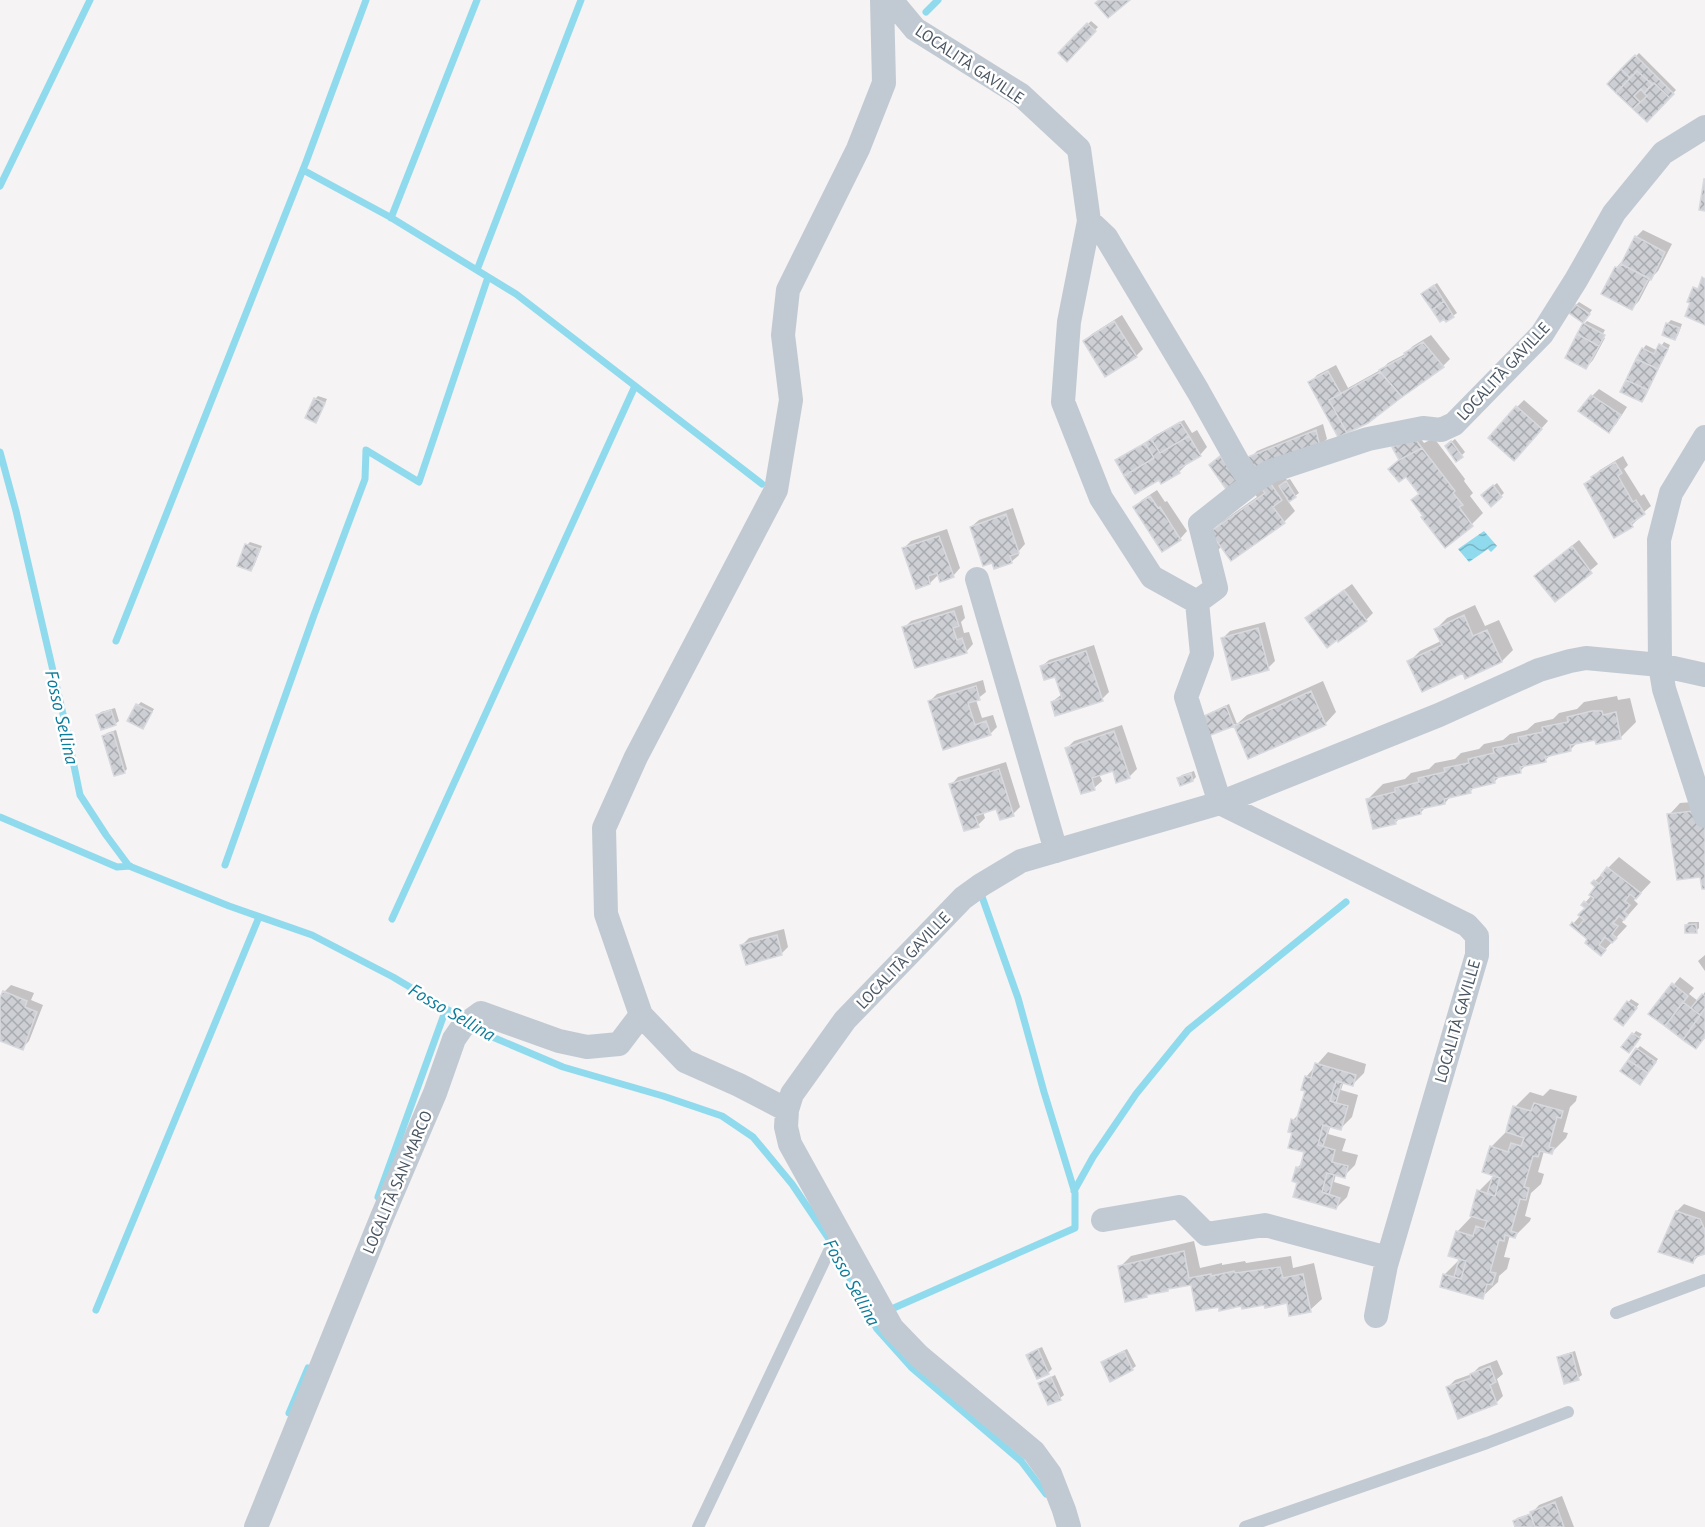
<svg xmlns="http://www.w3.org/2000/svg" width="1705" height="1527" font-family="'PT Sans',sans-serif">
	<defs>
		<pattern id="water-waves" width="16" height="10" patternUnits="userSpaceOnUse" patternTransform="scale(1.5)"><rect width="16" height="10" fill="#90daee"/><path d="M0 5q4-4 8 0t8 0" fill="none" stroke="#78b4c4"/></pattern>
		<pattern id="building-cross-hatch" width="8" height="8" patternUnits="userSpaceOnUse" patternTransform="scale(1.5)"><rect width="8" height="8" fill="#cdcfd5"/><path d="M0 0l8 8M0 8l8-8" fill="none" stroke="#a8abb0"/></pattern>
	</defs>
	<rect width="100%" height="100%" fill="#f5f3f3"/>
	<!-- water -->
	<path fill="url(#water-waves)" d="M1484 531 1497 546 1491 552 1488 549 1469 562 1458 549Z"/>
	<!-- shadow -->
	<path fill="#0003" d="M1091 21 1098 27 1067 60 1060 53Z
		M1639 53 1676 90 1647 120 1609 84Z
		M1643 230 1672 244 1658 271 1651 278 1639 301 1632 308 1616 268 1623 260 1636 237Z
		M1437 283 1457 313 1447 320 1426 291Z
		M1579 302 1592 310 1586 318 1576 305Z
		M1122 315 1143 349 1136 356 1085 341 1092 334Z
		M1671 320 1682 324 1678 335 1675 339 1663 334 1668 323Z
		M1587 321 1605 330 1601 337 1605 338 1593 360 1586 368 1584 324Z
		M1431 335 1450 359 1443 366 1367 422 1310 383 1317 375 1336 365 1348 388 1382 369 1388 363 1405 354 1413 346Z
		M1664 342 1670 345 1645 397 1642 401 1643 349 1646 345 1658 351Z
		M1599 389 1627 407 1616 424 1609 431 1592 396Z
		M318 396 327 399 318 418 315 421V399Z
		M1524 400 1548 421 1521 452 1517 407Z
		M1184 420 1192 433 1197 430 1207 447 1200 455 1185 463 1186 465 1179 472 1150 440 1154 436Z
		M1323 424 1327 439 1319 446 1250 458 1257 451Z
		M1418 435 1424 443 1434 438 1465 479 1464 481 1473 493 1470 496 1483 513 1472 524 1445 546 1420 493 1400 459Z
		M1455 439 1465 452 1462 455 1450 443Z
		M1623 456 1628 465 1624 469 1641 496 1644 494 1651 506 1638 517 1639 518 1632 525 1586 484 1600 470Z
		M1281 471 1287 480 1290 479 1299 493 1288 501 1295 511 1284 522 1222 546 1217 551 1212 532 1223 521 1257 497 1255 494Z
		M1497 483 1504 493 1501 496 1486 492Z
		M1157 490 1165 502 1167 501 1187 531 1180 539 1135 507 1142 500Z
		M1013 508 1025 544 1018 552 1019 555 1011 562 971 527 979 520Z
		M947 529 960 568 953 576 939 574 930 583 904 548 911 541Z
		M1579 540 1598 564 1555 600 1543 569Z
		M250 542 262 546 254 566 251 569 247 545Z
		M1352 584 1373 613 1366 620 1307 618 1315 611Z
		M962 605 965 618 961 622 964 633 969 632 973 644 966 652 904 628 911 621Z
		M1475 605 1485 626 1499 620 1513 650 1502 661 1466 677 1463 671 1409 662 1420 651 1441 641 1436 629 1447 618Z
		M1265 622 1275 661 1268 668 1222 639 1230 631Z
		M1094 645 1109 692 1102 699 1052 702 1062 694 1056 675 1041 667 1049 660Z
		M983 680 986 692 976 700 982 718 993 715 997 727 990 734 930 701 937 694Z
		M1323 681 1336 712 1325 724 1249 757 1235 724 1208 734 1203 716 1229 704 1237 724 1247 715Z
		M1617 696 1618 700 1630 698 1636 722 1621 737 1597 742 1596 738 1578 742 1570 750 1552 754 1545 760 1527 764 1520 771 1501 775 1494 782 1475 786 1470 792 1451 796 1445 803 1427 806 1420 813 1401 817 1395 823 1368 799 1383 784 1405 779 1411 773 1429 769 1435 763 1455 759 1461 753 1479 749 1484 744 1503 740 1510 734 1527 730 1535 723 1553 719 1559 713 1577 709 1584 702Z
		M141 702 154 709 143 727 138 705Z
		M115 708 119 721 115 724 98 715 101 712Z
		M1122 725 1137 769 1129 777 1114 770 1099 774 1102 781 1094 788 1067 748 1074 741Z
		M116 730 127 769 124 772 103 736 107 733Z
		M1006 762 1020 807 1013 814 997 807 983 812 985 818 978 825 951 785 958 777Z
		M1194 771 1196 777 1193 780 1178 778 1182 775Z
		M1705 801V887L1701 875 1669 815 1680 803Z
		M1619 857 1651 882 1634 900 1638 904 1622 922 1627 926 1601 954 1589 939 1572 925 1587 908 1583 905 1592 895 1597 887 1593 883Z
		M1689 922H1699V928L1696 931 1686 925Z
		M784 929 788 947 781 954 742 945 749 938Z
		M1705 955V971L1698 961Z
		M1680 977 1694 988 1689 994 1698 1001 1705 992V1038L1696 1047 1650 1014Z
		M11 985 34 993 31 1000 43 1005 29 1041 22 1048 0 1040V999L4 992Z
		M1631 999 1639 1004 1626 1021 1616 1019Z
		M1636 1031 1642 1034 1632 1047H1624Z
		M1640 1046 1658 1059 1642 1080 1637 1049Z
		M1328 1052 1366 1064 1364 1073 1353 1084 1344 1081 1341 1090 1358 1095 1352 1117 1341 1128 1331 1125 1328 1134 1346 1139 1342 1151 1358 1155 1355 1165 1344 1176 1336 1174 1334 1182 1350 1187 1347 1197 1336 1208 1299 1182 1297 1168 1303 1162 1306 1151 1294 1132 1293 1120 1300 1113 1306 1089V1077Z
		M1550 1089 1577 1096 1576 1101 1570 1107 1563 1132 1568 1133 1566 1138 1551 1153 1544 1151 1538 1172 1544 1174 1541 1184 1531 1193 1525 1216 1531 1218 1530 1221 1515 1236 1510 1235 1504 1257 1510 1258 1507 1269 1499 1276 1498 1282 1482 1297 1444 1275 1461 1258 1457 1232 1473 1215 1479 1191 1495 1175 1491 1147 1506 1132H1507L1515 1107 1530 1092 1543 1096Z
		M1684 1204 1705 1212V1252L1700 1254 1693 1262 1677 1211Z
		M1194 1241 1200 1268 1222 1263V1265L1245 1261 1246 1263 1291 1256 1293 1268 1314 1263 1322 1299 1310 1310 1288 1302 1220 1305 1192 1283 1149 1293 1146 1296 1120 1267 1131 1256Z
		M1042 1347 1052 1369 1049 1372 1038 1377 1028 1355 1031 1352Z
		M1127 1349 1136 1366 1132 1369 1103 1362 1106 1359Z
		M1575 1351 1582 1375 1578 1378 1559 1358 1562 1355Z
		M1497 1360 1503 1374 1497 1379 1503 1396 1496 1403 1448 1387 1455 1380 1472 1374 1479 1367Z
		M1055 1375 1064 1395 1060 1398 1049 1403 1040 1383Z
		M1562 1496 1574 1527H1516L1514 1522 1517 1518 1532 1513 1539 1505Z"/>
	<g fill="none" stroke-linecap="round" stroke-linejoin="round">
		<!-- stream -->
		<path stroke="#90daee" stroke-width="7" d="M926 12 938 0
			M303 170 390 217 516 294 762 484
			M0 186 90 0
			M391 218 477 0
			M477 270 581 0
			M0 452 16 511 66 727 80 795 106 835 129 866 229 906 312 935 393 977 465 1020 476 1030 563 1067 663 1096 722 1116 753 1137 792 1184 829 1239 877 1329 911 1367 1021 1461 1046 1494
			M116 641 306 162 366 0
			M0 817 117 867 130 866
			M225 865 314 615 365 479 366 450 419 482 488 277
			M392 919 635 386
			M1074 1191 1093 1157 1136 1094 1188 1030 1346 902
			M378 1197 446 1009
			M96 1310 259 917
			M887 1311 1075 1228V1193L1044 1092 1018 998 981 894
			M289 1413 308 1368"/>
	</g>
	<!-- building -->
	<path fill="url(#building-cross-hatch)" stroke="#d7d9de" stroke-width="1.5" d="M1099 0H1130L1108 18 1095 3Z
		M1087 23 1096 31 1067 62 1058 53Z
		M1635 55 1674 94 1670 98 1654 83 1652 84 1637 71 1630 78 1621 69Z
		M1621 69 1630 78 1616 93 1607 84Z
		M1637 71 1652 84 1644 93 1641 89 1634 96 1640 102 1633 109 1616 93Z
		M1654 83 1670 98 1647 122 1633 109 1647 96 1644 93Z
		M1704 179H1705V211L1699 210Z
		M1635 236 1665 252 1651 280 1621 264Z
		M1621 264 1649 278 1632 310 1601 294 1615 267 1618 268Z
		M1702 277 1705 279V325L1685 316 1690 303 1687 302 1693 287 1698 289Z
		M1434 285 1444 301 1432 310 1421 294Z
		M1444 301 1454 317 1446 322 1444 319 1440 322 1432 310Z
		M1575 304 1590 314 1583 323 1569 313Z
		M1114 321 1137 357 1105 377 1083 341Z
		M1583 323 1605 335 1599 346 1577 334Z
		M1666 323 1680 328 1675 340 1662 335Z
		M1577 334 1599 346 1586 369 1565 358Z
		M1423 342 1444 367 1402 397 1379 370 1405 356 1404 353Z
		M1659 344 1668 349 1658 369 1636 359 1642 348 1654 354Z
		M1636 359 1658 369 1648 390 1626 380Z
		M1328 371 1341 394 1329 400 1347 433 1338 437 1308 382Z
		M1380 372 1402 397 1368 423 1347 433 1329 400Z
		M1626 380 1648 390 1642 402 1620 392Z
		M1591 395 1621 415 1609 433 1578 411Z
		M314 398 325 403 316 423 305 418Z
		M1516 406 1542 429 1514 461 1488 438Z
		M1180 422 1189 436 1160 453 1151 439Z
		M1316 430 1320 447 1255 469 1248 457Z
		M1189 436 1201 456 1178 469 1180 473 1161 484 1159 480 1135 494 1124 476 1154 458 1145 443 1151 439 1160 453Z
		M1414 437 1422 448 1399 460 1392 447Z
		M1451 441 1463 457 1456 462 1445 446Z
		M1145 443 1154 458 1124 476 1115 460Z
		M1422 448 1455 491 1453 493 1463 505 1459 507 1473 526 1445 548 1421 517 1423 516 1411 500 1419 494 1406 477 1399 482 1388 469 1399 460Z
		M1220 456 1240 483 1228 492 1209 465Z
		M1615 462 1622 473 1618 476 1633 502 1636 500 1645 514 1631 523 1633 527 1614 538 1584 484 1592 479 1591 477Z
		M1269 481 1282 500 1273 507 1285 523 1231 561 1210 532 1265 493 1261 488Z
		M1286 481 1296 497 1289 502 1279 486Z
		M1493 485 1502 497 1491 507 1481 495Z
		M1150 496 1158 508 1160 507 1181 540 1162 552 1133 507Z
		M1006 514 1019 553 1010 556 1012 563 994 569 992 563 983 566 970 527Z
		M939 536 954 577 940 582 937 573 928 576 930 584 916 589 902 548Z
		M245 544 260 549 251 571 237 566Z
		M1572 546 1592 573 1555 602 1534 576Z
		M1344 590 1367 621 1338 642 1337 640 1327 648 1305 618Z
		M954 611 959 626 953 628 957 640 962 638 967 653 915 668 902 627Z
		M1464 615 1473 636 1487 630 1502 662 1465 679 1463 673 1422 692 1407 661 1442 645 1434 629Z
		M1258 628 1269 670 1232 680 1221 638Z
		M1086 651 1103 701 1055 716 1051 702 1062 698 1055 677 1044 680 1040 666Z
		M976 686 980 700 968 703 975 725 986 721 991 735 943 750 928 701Z
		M1311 691 1326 725 1248 759 1234 726Z
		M136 704 152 712 143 729 127 721Z
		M1226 706 1234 726 1208 736 1198 719Z
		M111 710 116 725 101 730 96 715Z
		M1592 711H1602L1603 715 1616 712 1621 739 1596 744 1595 740 1570 745 1571 751 1545 757 1546 762 1520 767 1521 773 1494 778 1495 783 1470 789 1471 793 1444 799 1445 804 1420 809 1421 814 1395 820 1396 824 1373 829 1366 799 1395 792V788L1419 782 1418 778 1445 772 1444 768 1469 763 1468 759 1494 753 1493 748 1519 743 1518 737 1543 732 1542 727 1568 722 1567 717Z
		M1114 731 1130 778 1116 783 1113 771 1092 778 1095 790 1081 794 1065 748Z
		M113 732 125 773 114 776 102 736Z
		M999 769 1014 816 1000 820 996 809 975 816 979 827 964 831 949 784Z
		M1191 773 1193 781 1180 786 1177 778Z
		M1702 810 1705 824V889H1702L1700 877 1677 880 1667 814Z
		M1607 867 1641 893 1636 899 1630 894 1625 901 1630 905 1624 912 1628 915 1624 920 1619 916 1613 923 1618 926 1612 934 1617 938 1612 943 1605 937 1599 945 1606 950 1601 956 1585 943 1587 939 1570 925 1572 922 1578 927 1584 920 1578 915 1585 908 1581 905 1584 901 1589 905 1594 898 1589 895 1595 887 1591 883 1594 880 1599 884 1604 878 1601 875Z
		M1696 924 1697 933H1685V925Z
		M777 935 782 955 746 965 740 945Z
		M1672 983 1688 996 1665 1026 1648 1014Z
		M3 991 27 1001 25 1007 37 1012 23 1050 0 1041V998Z
		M1702 994 1705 996V1008L1700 1015 1691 1008Z
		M1627 1001 1637 1008 1623 1026 1614 1019Z
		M1683 1002 1700 1015 1683 1040 1665 1026Z
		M1705 1008V1037L1696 1049 1683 1040Z
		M1632 1033 1640 1038 1629 1053 1621 1047Z
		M1636 1048 1656 1062 1648 1073 1628 1060Z
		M1628 1060 1648 1073 1640 1085 1620 1071Z
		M1315 1063 1356 1075 1353 1086 1336 1081 1330 1101 1348 1106 1341 1130 1323 1125 1318 1145 1335 1150 1332 1162 1348 1166 1345 1178 1327 1173 1322 1192 1340 1198 1336 1209 1293 1197 1297 1183 1292 1181 1296 1167 1300 1168 1304 1152 1288 1148 1292 1133 1288 1132 1291 1119 1296 1121 1305 1091 1301 1090 1305 1076 1311 1078Z
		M1336 1081 1342 1082 1336 1103 1330 1101Z
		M1534 1103 1563 1111 1561 1118 1557 1117 1549 1147 1554 1148 1552 1154 1540 1151 1538 1157 1533 1156 1524 1187 1529 1188 1526 1200 1520 1199 1511 1231 1517 1233 1515 1238 1505 1235 1504 1241 1499 1240 1490 1272 1496 1273 1492 1285 1487 1284 1483 1299 1440 1287 1443 1274 1461 1279 1466 1261 1448 1256 1456 1231 1473 1236 1476 1226 1484 1229 1487 1221 1470 1216 1477 1190 1495 1196 1500 1178 1482 1172 1490 1146 1508 1152 1511 1143 1521 1146 1524 1138 1506 1132 1507 1127 1513 1106 1531 1111Z
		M1323 1125 1329 1127 1323 1146 1318 1145Z
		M1327 1173 1334 1175 1329 1195 1322 1192Z
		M1493 1175 1500 1178 1495 1196 1487 1194Z
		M1676 1211 1700 1219 1705 1230V1254L1695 1257 1693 1263 1658 1252Z
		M1184 1251 1189 1278 1211 1274V1276L1234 1271 1235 1273 1280 1267 1283 1278 1303 1274 1311 1312 1289 1316 1287 1303 1265 1308 1264 1305 1242 1309 1241 1306 1219 1311V1307L1196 1311 1191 1285 1168 1289V1291L1146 1295 1147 1297 1125 1302 1118 1266Z
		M1459 1259 1466 1261 1461 1279 1454 1277Z
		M1038 1349 1049 1374 1037 1379 1026 1355Z
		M1124 1351 1133 1370 1110 1382 1101 1362Z
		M1572 1353 1579 1380 1564 1384 1557 1357Z
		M1490 1366 1496 1382 1490 1385 1497 1404 1458 1419 1446 1387 1471 1378 1470 1374Z
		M1051 1377 1061 1400 1048 1405 1038 1383Z
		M1555 1502 1564 1527H1535L1530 1512Z
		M1530 1514 1535 1527H1515L1513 1521Z"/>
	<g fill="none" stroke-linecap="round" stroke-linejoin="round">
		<!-- lane -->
		<path stroke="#c1cad2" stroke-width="12" d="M1616 1313 1705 1280
			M698 1527 839 1230
			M1245 1527 1487 1443 1568 1412"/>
		<!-- street -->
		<path stroke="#c1cad2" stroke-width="24" d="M891 0 915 29 1021 95 1079 149 1089 221 1069 322 1063 402 1101 498 1152 577 1197 602 1216 588 1200 524 1252 483 1271 471 1368 439 1423 428 1441 430 1454 424 1542 334 1576 280 1614 213 1663 153 1705 127
			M1089 221 1106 237 1198 391 1240 466 1252 483
			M1705 437 1671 493 1659 540 1660 665 1664 689 1705 816
			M977 579 1056 851
			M1197 602 1202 654 1186 697 1220 803 1467 925 1477 936V955L1386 1265 1376 1316
			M787 1110 739 1085 685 1061 641 1015 606 914 604 828 636 757 776 490 791 400 783 335 788 290 858 149 884 83 882 0
			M1103 1220 1179 1207 1206 1234 1265 1225 1388 1258
			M256 1527 382 1217 435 1093 454 1039 463 1026 481 1013 559 1041 587 1047 619 1044 641 1015
			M1069 1527 1064 1510 1050 1474 1034 1452 919 1356 892 1328 790 1144 786 1127 787 1110 792 1094 845 1020 963 898 981 885 1021 861 1220 803 1439 715 1539 670 1570 661 1586 658 1660 665 1705 675"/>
	</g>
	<g text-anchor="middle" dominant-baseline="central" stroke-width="5" stroke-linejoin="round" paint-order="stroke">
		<!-- street labels -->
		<g font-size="16" fill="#4a5661" stroke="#fff">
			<text transform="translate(970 64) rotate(34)">LOCALITÀ GAVILLE</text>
			<text transform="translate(1503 371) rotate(-47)">LOCALITÀ GAVILLE</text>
			<text transform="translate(903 960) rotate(-46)">LOCALITÀ GAVILLE</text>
			<text transform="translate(1457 1021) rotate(-74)">LOCALITÀ GAVILLE</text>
			<text transform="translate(397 1182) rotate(-67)">LOCALITÀ SAN MARCO</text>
		</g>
		<!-- water labels -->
		<g font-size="18" font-style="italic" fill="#0c7c9b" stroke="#fff">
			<text transform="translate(62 717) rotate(77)">Fosso Sellina</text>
			<text transform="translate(452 1012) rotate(30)">Fosso Sellina</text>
			<text transform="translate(852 1282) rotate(61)">Fosso Sellina</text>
		</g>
	</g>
</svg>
